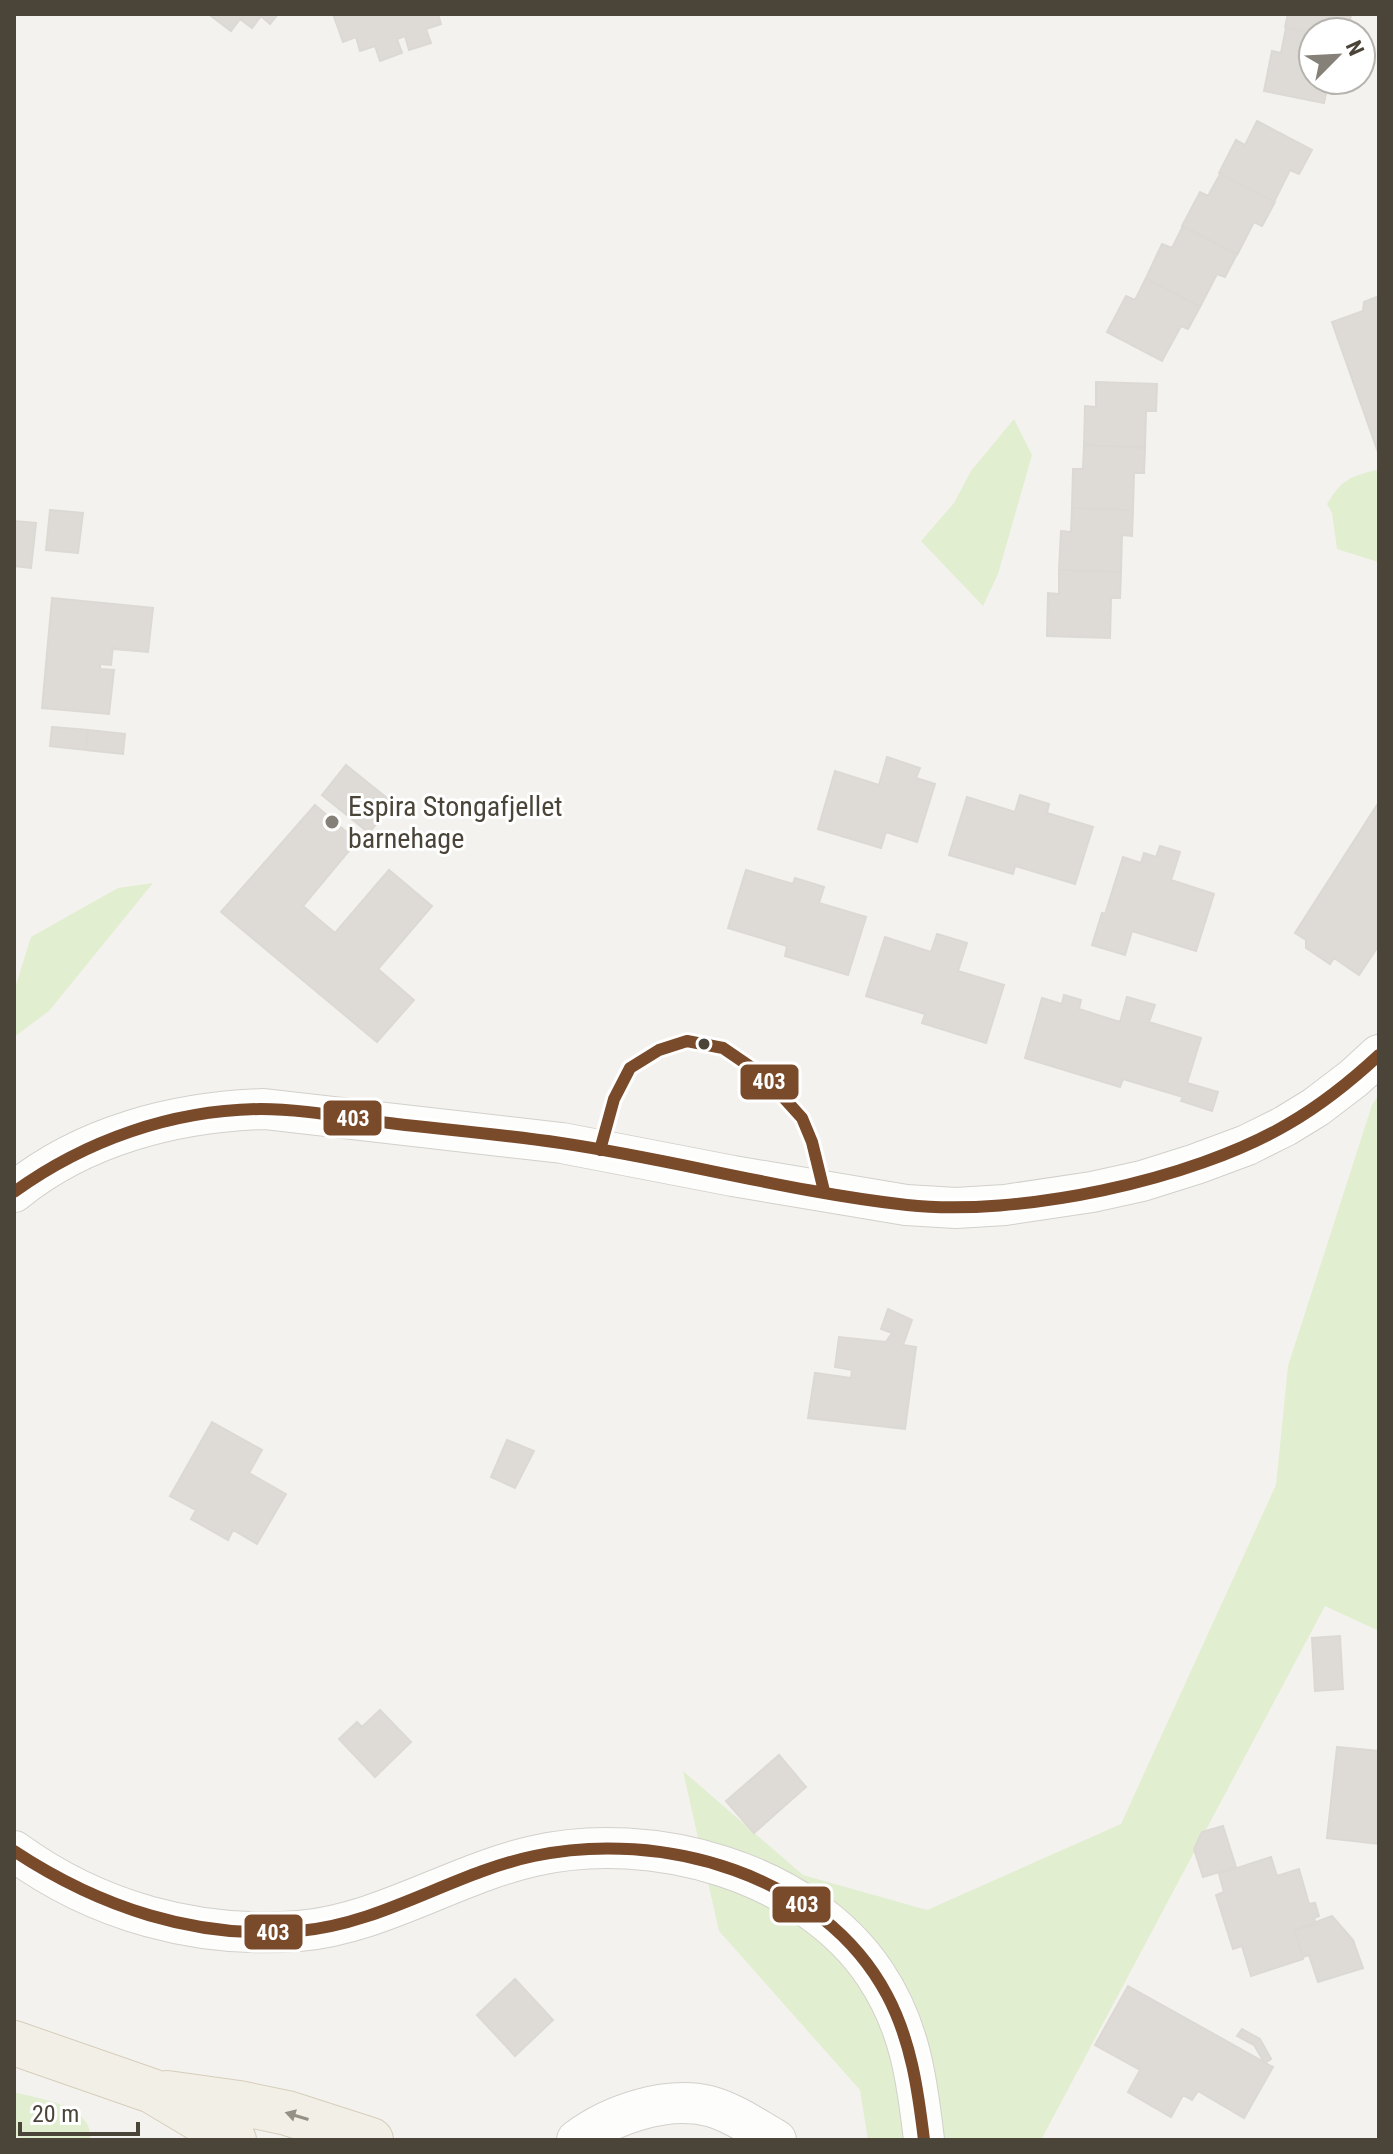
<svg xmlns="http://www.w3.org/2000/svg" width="1393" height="2154" font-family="'Roboto Condensed',sans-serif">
	<rect width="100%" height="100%" fill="#f4f2ee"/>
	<!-- green -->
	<path fill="#e1eecf" d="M1014 419 1032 455 998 574 983 606 921 541 954 503 971 471Z
		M1376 470 1379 475 1378 562 1337 549 1332 513 1327 504C1342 480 1348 477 1376 470Z
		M153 883 49 1011 14 1037V991L31 937 118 888Z
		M1379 1094V1631L1325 1606 1041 2140H868L860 2090 719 1931 683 1771 803 1875 927 1910 1121 1824 1276 1485 1288 1366 1372 1105Z
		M14 2092C38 2099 95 2105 90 2140H26L14 2135Z"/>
	<!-- building -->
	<path fill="#dedbd6" stroke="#dcd9d4" stroke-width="2" d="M212 14H278L270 24 261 16 252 28 240 19 231 31 211 16Z
		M333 14H438L441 24 426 29 431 43 409 50 405 36 397 39 402 53 380 61 375 46 360 51 356 37 343 42Z
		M1288 14H1351L1348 32 1313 33 1285 27Z
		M1286 28 1313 33V80H1329L1324 103 1264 91 1272 51 1281 53Z
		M1257 121 1312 150 1299 174 1290 170 1274 202 1219 173 1236 140 1245 145Z
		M1220 174 1275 202 1262 226 1254 222 1237 255 1182 226 1200 192 1208 196Z
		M1183 226 1237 254 1225 277 1217 274 1200 307 1146 278 1162 244 1172 248Z
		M1146 278 1200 307 1188 329 1181 326 1162 361 1107 332 1126 296 1135 300Z
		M1379 296V455L1332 322 1363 311 1364 302Z
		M1096 382 1157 384 1156 411H1146L1145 447 1084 445 1085 406 1096 407Z
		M1084 445 1145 448 1144 473H1134L1133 510 1072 508 1073 469H1083Z
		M1072 508 1133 510 1132 536 1122 535 1121 572 1059 570 1061 531 1071 532Z
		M50 510 83 513 78 553 46 550Z
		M14 521 36 523 31 568 14 566Z
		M1059 570 1121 572 1120 598H1111L1110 638 1047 636 1048 593 1059 594Z
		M52 598 153 608 148 652 114 649 113 646 111 665 100 664V672L101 669 114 670 109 714 42 708Z
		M52 727 88 730 86 750 50 746Z
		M88 730 125 734 123 754 86 750Z
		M887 757 920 768 916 778 935 784 917 842 886 832 881 848 818 829 835 771 879 785Z
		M346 765 393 803 369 833 322 795Z
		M1020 795 1049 804 1047 813 1093 827 1075 884 1015 866 1013 874 949 855 967 797 1015 812Z
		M1379 802V945L1359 975 1334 958 1330 964 1306 948V940L1295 933Z
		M315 805 357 841 303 906 335 933 389 870 432 906 378 969 414 1000 377 1042 221 912Z
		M1160 846 1180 852 1171 880 1214 894 1196 951 1132 931 1125 955 1092 945 1102 913 1105 914 1123 857 1141 863 1144 853 1156 857Z
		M746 870 793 884 795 878 824 887 819 903 866 917 848 975 785 956 787 946 728 928Z
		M937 934 967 943 958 971 1004 985 986 1043 922 1023 925 1014 866 996 885 937 931 952Z
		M1064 995 1081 1000 1079 1009 1120 1022 1127 997 1155 1005 1149 1022 1201 1038 1187 1083 1218 1092 1212 1111 1181 1101 1183 1097 1123 1079 1120 1087 1025 1058 1042 998 1062 1004Z
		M888 1309 912 1320 903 1345 916 1347 905 1429 808 1418 815 1373 851 1378 852 1370 835 1367 839 1337 886 1342 892 1333 881 1329Z
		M212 1422 262 1450 249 1473 286 1494 257 1544 233 1530 228 1540 191 1519 196 1510 170 1496Z
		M507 1440 534 1451 515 1488 491 1477Z
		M1340 1636 1343 1689 1315 1691 1312 1638Z
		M380 1710 411 1742 375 1777 339 1739 357 1722 362 1727Z
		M1337 1747 1379 1751V1844L1327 1838Z
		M779 1755 806 1787 754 1833 726 1801Z
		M1223 1826 1236 1867 1203 1877 1194 1849 1202 1832Z
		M1271 1857 1277 1876 1299 1869 1309 1904 1315 1903 1319 1916 1314 1918 1316 1924 1295 1930 1303 1959 1251 1976 1242 1946 1233 1949 1216 1895 1224 1892 1219 1874Z
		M1332 1916 1353 1940 1363 1968 1318 1982 1309 1955 1303 1957 1295 1930Z
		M515 1979 553 2020 515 2056 477 2015Z
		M1128 1986 1264 2062 1254 2045 1237 2036 1242 2029 1260 2039 1271 2059 1265 2063 1273 2067 1244 2118 1198 2091 1192 2100 1183 2095 1171 2117 1128 2092 1140 2070 1095 2045Z"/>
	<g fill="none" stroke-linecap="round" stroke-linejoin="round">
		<!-- minor casing -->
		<g stroke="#d2d0cb" stroke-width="42">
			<path id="minor" d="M14 1192C84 1135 176 1112 264 1109L562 1143 733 1176 906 1205 956 1208 1005 1205 1092 1192 1142 1181 1196 1164 1247 1145 1285 1126 1316 1107 1354 1078 1379 1055
				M14 1851C96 1911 197 1939 299 1931 381 1924 454 1874 534 1856 651 1829 806 1871 875 1974 910 2026 917 2079 924 2140
				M577 2140C612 2114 666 2096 709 2106 732 2112 755 2128 776 2140"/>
		</g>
		<!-- major casing -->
		<g stroke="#d6cebb" stroke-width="46">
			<path id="major" d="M14 2043 152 2091 234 2140
				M167 2093 239 2103 287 2113 371 2140"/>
		</g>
		<!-- minor -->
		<use href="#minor" stroke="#fdfdfc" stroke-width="40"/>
		<!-- major -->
		<use href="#major" stroke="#f2efe6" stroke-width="44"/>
		<!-- bus-1 casing -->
		<g stroke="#fff" stroke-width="18">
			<path id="bus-1" d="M600 1150 614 1099 630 1068 659 1050 687 1041 723 1048 764 1076 802 1118 812 1142 824 1191
				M14 1192C86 1140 172 1110 261 1109 305 1109 353 1119 397 1124 451 1130 506 1135 561 1143 676 1160 790 1192 907 1205 1018 1217 1191 1181 1288 1124 1321 1105 1351 1081 1379 1055
				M14 1851C99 1907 196 1940 299 1931 382 1924 453 1873 534 1856 661 1829 823 1874 887 1995 911 2040 918 2090 924 2140"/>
		</g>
		<!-- bus-1 -->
		<use href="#bus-1" stroke="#7a4b2a" stroke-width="12"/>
	</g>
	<!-- one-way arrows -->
	<defs><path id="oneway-solid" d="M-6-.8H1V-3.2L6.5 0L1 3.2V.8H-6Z" transform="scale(2)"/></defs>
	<use fill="#969187" href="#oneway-solid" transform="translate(297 2116) rotate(-163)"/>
	<!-- markers -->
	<circle fill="#868178" stroke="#fff" stroke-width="3" cx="332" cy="822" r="8"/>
	<circle fill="#4b4439" stroke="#fff" stroke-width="3" cx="704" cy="1044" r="7"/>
	<g text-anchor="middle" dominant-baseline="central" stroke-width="6" stroke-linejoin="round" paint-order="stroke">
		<!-- poi labels -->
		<g font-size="28" fill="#4b4439" stroke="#fff" text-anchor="start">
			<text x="348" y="806">Espira Stongafjellet<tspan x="348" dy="32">barnehage</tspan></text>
		</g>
	</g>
	<g stroke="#fff" stroke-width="3">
		<rect x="739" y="1063" width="61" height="38" rx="8" fill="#7a4b2a"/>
		<rect x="322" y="1099" width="61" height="38" rx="8" fill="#7a4b2a"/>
		<rect x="771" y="1885" width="61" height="39" rx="8" fill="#7a4b2a"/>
		<rect x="243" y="1913" width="61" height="38" rx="8" fill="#7a4b2a"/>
	</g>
	<g font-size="22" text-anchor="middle" font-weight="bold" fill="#fff">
		<text x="769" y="1089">403</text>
		<text x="353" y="1126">403</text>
		<text x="802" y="1912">403</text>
		<text x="273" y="1940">403</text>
	</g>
	<!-- border -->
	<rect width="1393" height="2154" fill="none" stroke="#4b4439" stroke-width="32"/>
	<!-- north arrow -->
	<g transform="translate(1337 56) rotate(66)"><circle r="38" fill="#ffffff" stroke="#b7b4b0" stroke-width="2"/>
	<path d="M0-6L14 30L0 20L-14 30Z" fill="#868178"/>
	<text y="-12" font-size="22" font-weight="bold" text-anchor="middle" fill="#4b4439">N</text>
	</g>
	<!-- scale -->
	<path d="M20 2122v12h118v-12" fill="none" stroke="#4b4439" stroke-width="4"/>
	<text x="32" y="2122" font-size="24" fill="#4b4439" stroke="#ffffff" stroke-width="6" paint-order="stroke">20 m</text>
</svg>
